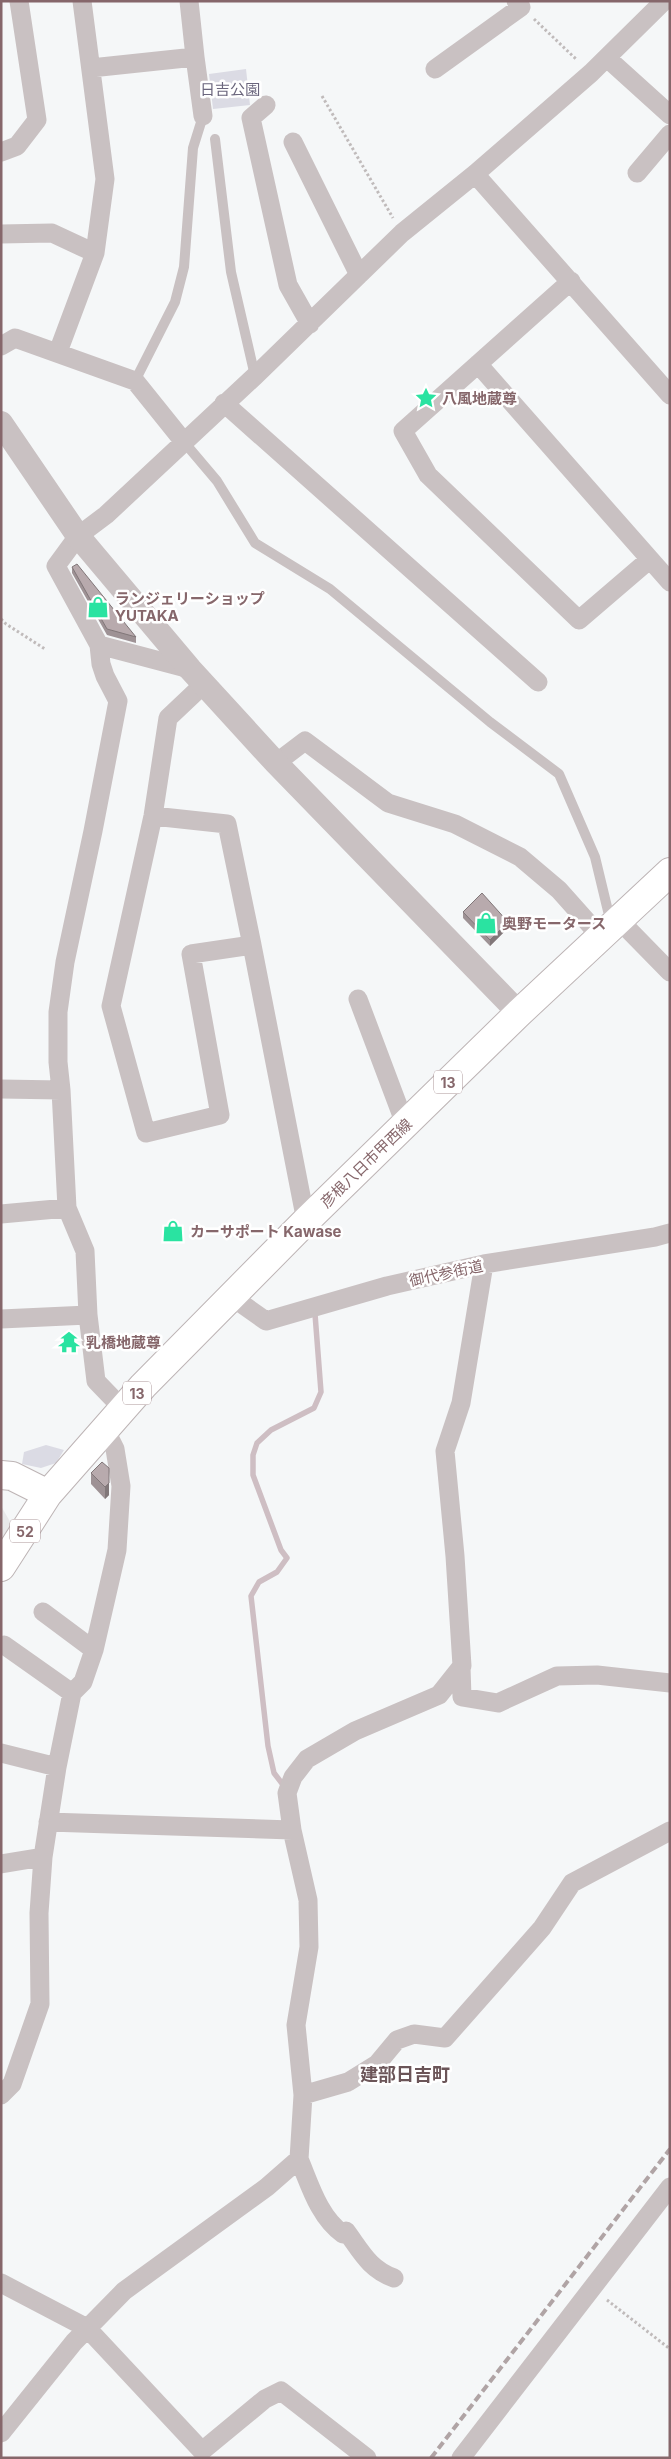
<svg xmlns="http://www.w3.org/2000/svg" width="671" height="2459" font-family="Inter,'Noto Sans JP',sans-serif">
	<rect width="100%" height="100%" fill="#f5f7f8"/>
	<!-- built -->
	<path fill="#e8e8e9" d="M1 1506 12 1525 1 1538Z"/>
	<!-- green -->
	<path fill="#dbdbe4" d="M246 69 250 105 213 109 209 74Z
		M46 1445 64 1450 56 1463 41 1468 22 1464 24 1452Z"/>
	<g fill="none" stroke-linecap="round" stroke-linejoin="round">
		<!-- stream -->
		<path stroke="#cebec3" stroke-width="5.5" d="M284 1786 274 1773 268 1746 251 1596 259 1582 277 1572 287 1558 281 1550 253 1475V1455L257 1443 271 1430 314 1408 321 1392 315 1314"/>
		<!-- primary casing -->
		<g stroke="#bdb4b5" stroke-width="30">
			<path id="primary" d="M1 1475 12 1476 48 1494
				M1 1567 48 1494 143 1386 307 1220 519 1013 670 872"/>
		</g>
		<!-- path -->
		<path stroke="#c0bbbb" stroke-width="3" stroke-dasharray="2.5 2.5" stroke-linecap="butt" d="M534 19 577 60
			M322 96 393 218
			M1 619 6 624 45 649
			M607 2300 670 2349"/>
		<!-- service -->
		<path stroke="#c9c1c2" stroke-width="10" d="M215 139 231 272 255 376
			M135 381 175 302 184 267 193 148 203 116
			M184 442 217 481 255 543 330 589 490 722 559 774 595 857 608 911 618 920"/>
		<!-- minor -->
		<path stroke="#c9c1c2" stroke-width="19" d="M195 57 203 116
			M607 58 670 115
			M91 68 195 57 189 1
			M435 69 521 7 516 1
			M266 105 251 118 288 285 310 324
			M293 142 359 275
			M1 152 17 146 37 120 19 1
			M637 173 670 134
			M475 174 670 395
			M1 234 52 233 95 253
			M571 281 403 431 428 475 579 620 649 560
			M1 346 15 338 135 381 184 442
			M58 352 95 253 105 179 82 1
			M478 364 670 582
			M224 403 538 682
			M99 645 101 664 105 676 118 701 93 831 65 962 58 1012V1062L61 1090 67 1208 85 1251 88 1315 96 1381 123 1409
			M190 669 99 645 56 566 78 536 106 515 255 376 402 233 475 174 591 73 664 1
			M205 683 168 718 153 816 111 1006 146 1133 220 1115 191 954 252 945 304 1211 307 1220
			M276 763 305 741 388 803 455 824 520 857 559 890 600 936
			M153 816 227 824 252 945
			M619 920 670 972
			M358 999 405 1124
			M1 1089 61 1090
			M1 1214 67 1208
			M232 1297 266 1321 387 1286 484 1264 655 1237 670 1233
			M1 1319 88 1315
			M43 1612 94 1650
			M4 1645 72 1693
			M461 1667 462 1697 498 1703 557 1676 597 1675 670 1683
			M1 1753 57 1767
			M48 1822 292 1830
			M1 1864 43 1857
			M1 2095 12 2084 40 2004 39 1913 43 1857 57 1767 72 1693 83 1682 94 1650 117 1550 121 1486 115 1449 105 1429
			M303 2095 348 2082 377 2064 397 2040 414 2034 445 2038 542 1928 572 1883 670 1831
			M299 2159C310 2185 319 2217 343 2234L346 2231C361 2251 369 2269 394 2278
			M1 2283 87 2328 202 2451 265 2399 281 2391 367 2458
			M1 2433 74 2342 124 2291 267 2187 299 2159 303 2095 296 2025 309 1947 308 1900 292 1830 287 1793 293 1777 307 1759 355 1731 439 1695 462 1666 455 1556 445 1451 461 1403 484 1264
			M461 2458 670 2187"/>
		<!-- tertiary -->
		<path stroke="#c9c1c2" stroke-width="24" d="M1 423 78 536 190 669 276 763 519 1013"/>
		<!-- primary -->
		<use href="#primary" stroke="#fff" stroke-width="28"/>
		<!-- rail -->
		<path stroke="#b0a4a5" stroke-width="4" stroke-dasharray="8 4" stroke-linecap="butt" d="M431 2458 670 2149"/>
	</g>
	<!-- wall -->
	<path fill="#9e9295" d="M72 567 136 637V643L107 635 72 573Z
		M463 912 508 928 490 946 463 918Z
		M102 1462 109 1495 105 1499 91 1484V1473Z"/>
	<!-- shaded-wall -->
	<path fill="#817779" d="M508 922V928L490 946V940Z
		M109 1483V1495L105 1499V1487Z"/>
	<!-- building -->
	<path fill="#b8aaad" stroke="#817779" d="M77 564 136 637 107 629 72 567Z
		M482 893 508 922 490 940 463 912Z
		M102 1462 109 1468V1483L105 1487 91 1473Z"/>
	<!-- icons -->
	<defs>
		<g id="sight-bare" transform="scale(1.725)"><path d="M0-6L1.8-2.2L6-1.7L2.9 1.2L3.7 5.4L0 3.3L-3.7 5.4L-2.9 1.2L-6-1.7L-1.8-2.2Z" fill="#2ae3a1" stroke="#fff" stroke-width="2.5" paint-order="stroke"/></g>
		<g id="shop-bare" transform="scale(1.725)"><path d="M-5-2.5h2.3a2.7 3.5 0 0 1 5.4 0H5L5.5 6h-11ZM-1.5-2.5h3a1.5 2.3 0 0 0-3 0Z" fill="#2ae3a1" stroke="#fff" stroke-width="2.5" paint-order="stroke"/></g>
		<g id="temple-bare" transform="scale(1.725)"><path d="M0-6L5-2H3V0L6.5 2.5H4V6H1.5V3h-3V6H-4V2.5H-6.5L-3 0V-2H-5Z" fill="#2ae3a1" stroke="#fff" stroke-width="2.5" paint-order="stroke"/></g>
	</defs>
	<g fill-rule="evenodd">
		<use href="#sight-bare" x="426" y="398"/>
		<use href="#shop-bare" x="98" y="607"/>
		<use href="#shop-bare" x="486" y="923"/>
		<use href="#shop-bare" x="173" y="1231"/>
		<use href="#temple-bare" x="69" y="1342"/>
	</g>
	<g text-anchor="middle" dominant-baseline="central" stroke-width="5" stroke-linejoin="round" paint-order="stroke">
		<!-- shield labels -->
		<g fill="#fff" stroke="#aa9597" stroke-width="1">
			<rect x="434" y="1070.5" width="28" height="23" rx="4"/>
			<rect x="123" y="1381.5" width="28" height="23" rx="4"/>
			<rect x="10" y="1519.5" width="30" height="23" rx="4"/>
		</g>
		<g font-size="14" font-weight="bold" fill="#86676b">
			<text x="448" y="1082">13</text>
			<text x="137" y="1393">13</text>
			<text x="25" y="1531">52</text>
		</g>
		<!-- park labels -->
		<g font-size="15" fill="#6b667d" stroke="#fff">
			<text x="230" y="89">日吉公園</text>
		</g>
		<!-- poi labels -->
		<g font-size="15" font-weight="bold" fill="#86676b" stroke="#fff" text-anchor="start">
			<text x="442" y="398">八風地蔵尊</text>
			<text x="115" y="598">ランジェリーショップ<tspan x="115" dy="17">YUTAKA</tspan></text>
			<text x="502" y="923">奥野モータース</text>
			<text x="190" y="1231">カーサポート Kawase</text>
			<text x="86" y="1342">乳橋地蔵尊</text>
		</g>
		<!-- street labels -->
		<g font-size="15" fill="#86676b" stroke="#fff">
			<text transform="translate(366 1163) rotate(-44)">彦根八日市甲西線</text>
			<text transform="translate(446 1273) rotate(-12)">御代参街道</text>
		</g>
		<!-- quarter labels -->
		<g font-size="18" font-weight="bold" fill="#6b5558" stroke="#fff">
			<text x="405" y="2074">建部日吉町</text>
		</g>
	</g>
	<!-- border -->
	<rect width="671" height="2459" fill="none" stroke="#86676b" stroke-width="5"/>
</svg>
